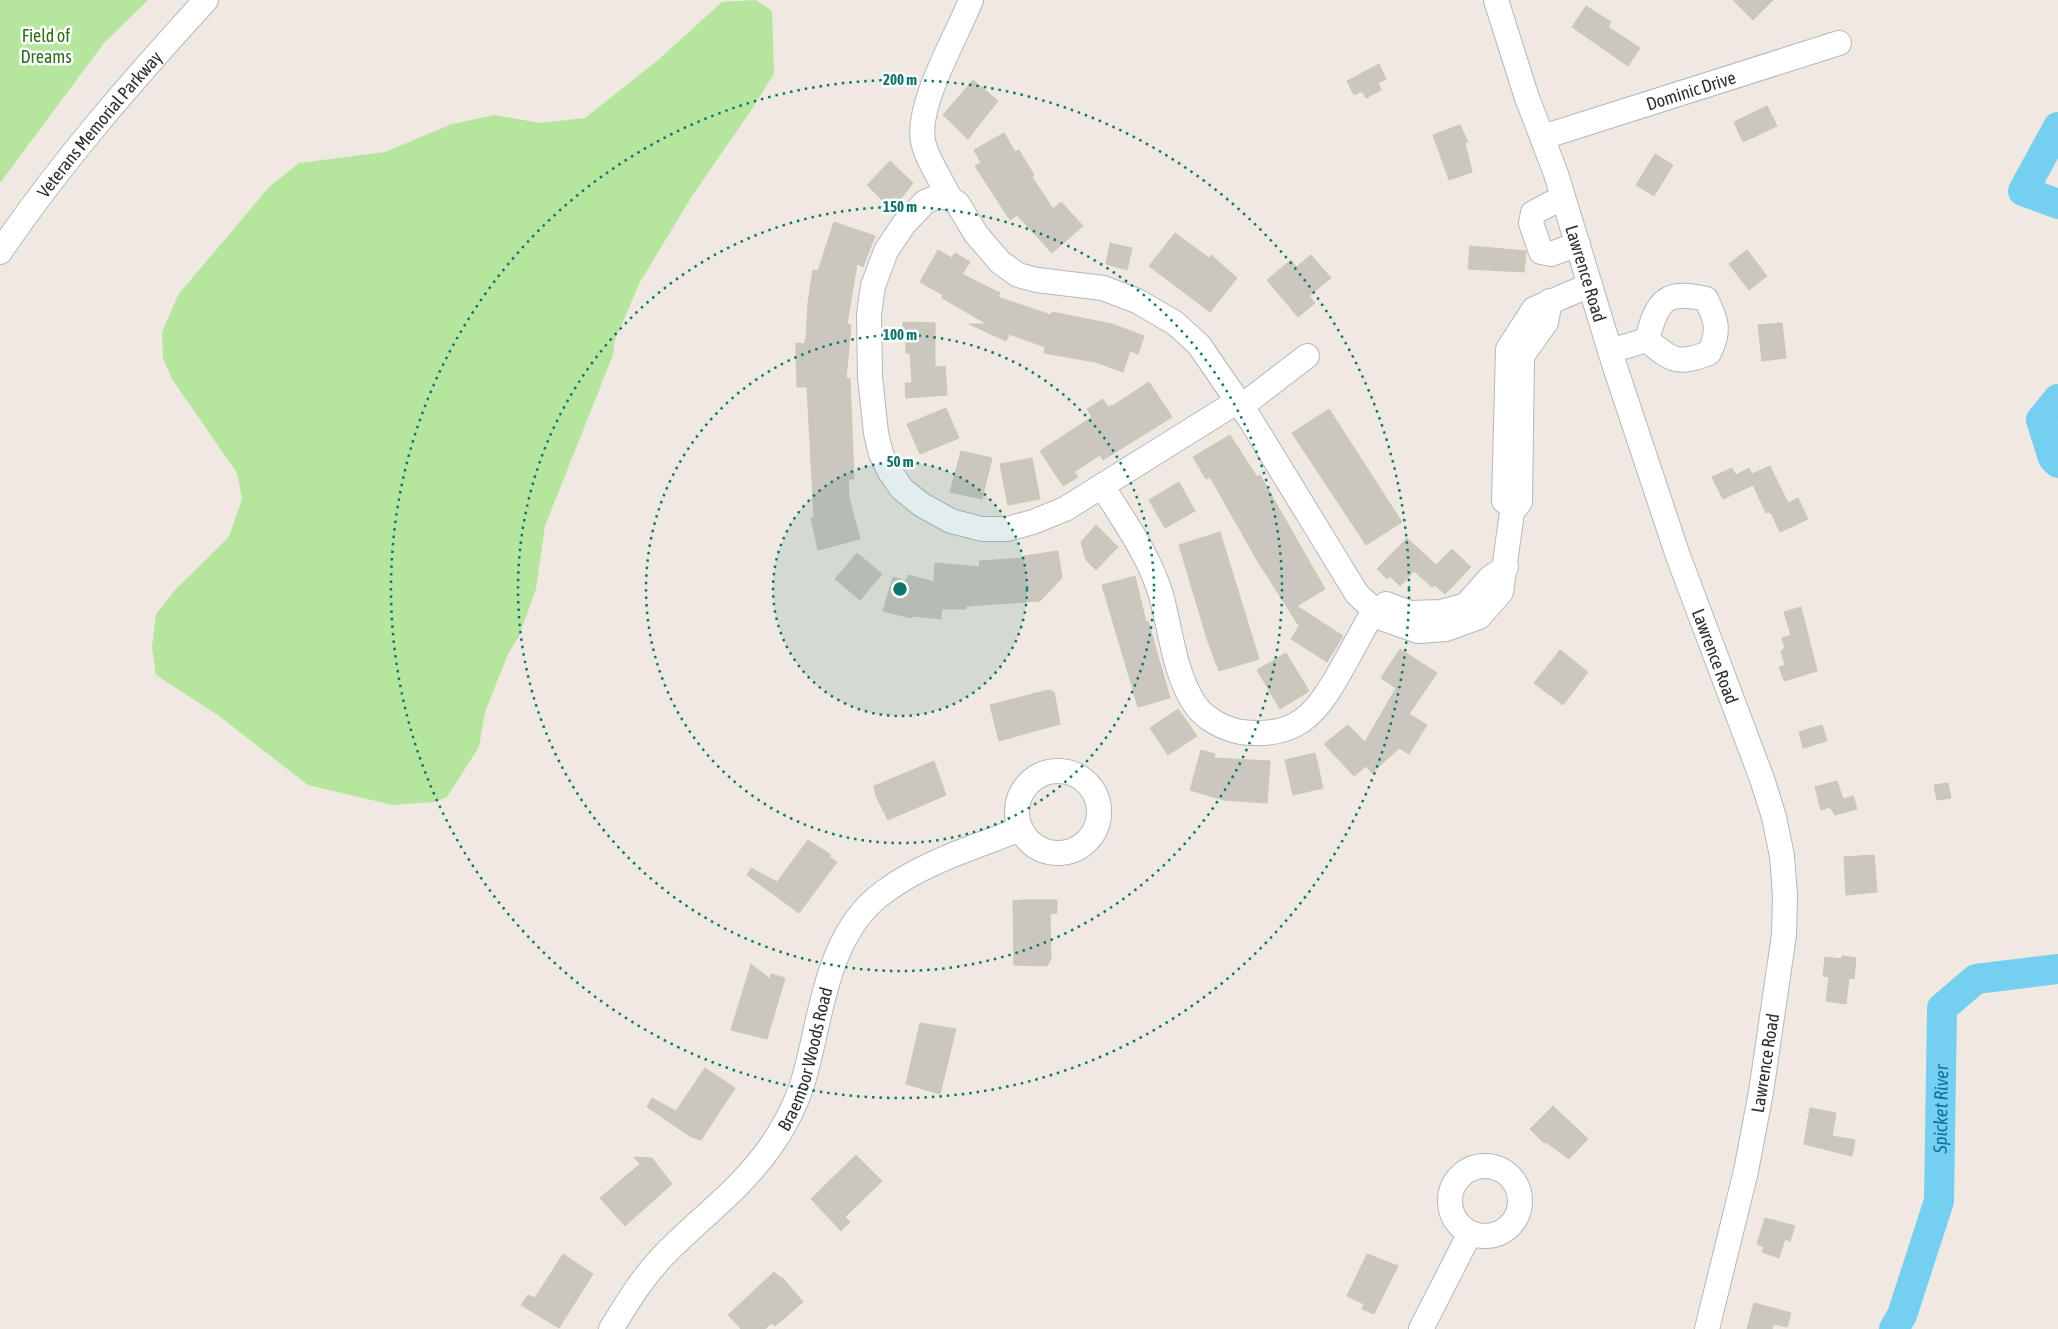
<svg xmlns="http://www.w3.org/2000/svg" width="2058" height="1329" font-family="'Asap Condensed',sans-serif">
	<rect width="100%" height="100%" fill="#efe9e1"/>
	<!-- green -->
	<path fill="#b6e59e" d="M0 0H148L104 43 0 183Z
		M756 0 772 11 774 74 750 112 692 196 640 282 615 340 613 355 545 526 536 589 519 636 508 654 485 712 479 747 447 797 434 802 393 805 308 785 219 716 156 675 152 647 156 614 175 590 229 537 242 499 237 473 172 379 163 358 162 332 178 295 269 187 299 163 385 152 452 124 495 115 540 123 585 118 658 60 722 2Z"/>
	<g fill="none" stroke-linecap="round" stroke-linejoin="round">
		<!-- river -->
		<g stroke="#75cff0" stroke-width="30">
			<path d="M2058 127 2023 191 2058 204"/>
			<path d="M2058 399 2041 420 2053 458 2058 463"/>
			<path id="s1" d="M1894 1329 1902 1315 1939 1201 1942 1008 1976 979 2058 969"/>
		</g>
	</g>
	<!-- building -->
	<path fill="#cbc7bf" stroke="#cbc5ba" d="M1733 0H1773L1753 20Z
		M1586 6 1611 22 1608 27 1640 48 1628 66 1572 27Z
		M1379 64 1386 79 1378 83 1381 90 1366 98 1362 91 1354 95 1347 81Z
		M973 80 998 101 968 139 943 115Z
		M1767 106 1777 126 1743 142 1734 122Z
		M1460 125 1468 142 1465 143 1472 172 1449 180 1433 135Z
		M1004 133 1015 152 1019 150 1034 175 1032 177 1053 209 1061 202 1083 226 1052 253 1017 215 1010 220 975 166 981 163 974 150Z
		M1655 154 1673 165 1654 196 1636 185Z
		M890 161 913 183 892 210 867 185Z
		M834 222 875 236 863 267 857 264 847 324 851 325 846 379 850 378 854 479H848L849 497 860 539 818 550 811 518H814L807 387H797L796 352V343L804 344 806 338 808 303 813 270 818 271Z
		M1175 233 1209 258 1211 255 1237 278 1210 312 1149 266Z
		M1110 243 1132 248 1127 270 1106 264Z
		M1470 246 1526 251 1524 272 1468 269Z
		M938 250 952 258 955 253 970 262 962 274 1000 293 998 297 1051 315 1052 312 1112 324 1144 336 1138 354 1130 351 1123 372 1095 362 1044 353 1045 347 1009 334 1006 341 969 324H987L942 298 943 295 920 282Z
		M1747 250 1767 276 1749 290 1729 264Z
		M1311 255 1331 278 1309 296 1315 303 1298 317 1267 280 1291 260 1296 267Z
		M903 322 935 323V367L945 366 947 395 906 398 905 383H912L910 353H906V338H903Z
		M1782 323 1786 358 1762 361 1758 325Z
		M1149 382 1172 417 1103 460 1100 455 1074 472 1078 477 1063 486 1040 451 1092 417 1087 409 1103 399 1108 407 1112 405 1111 407Z
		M946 408 959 438 920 454 907 424Z
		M1329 409 1402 522 1366 545 1292 433Z
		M1230 435 1257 477 1260 475 1325 589 1297 606 1343 636 1327 662 1291 639 1299 626 1257 560 1210 477 1206 479 1193 457Z
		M961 451 992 458 982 499 950 492Z
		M1032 458 1040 499 1008 505 1000 464Z
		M1770 466 1788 503 1798 498 1808 519 1780 532 1772 515 1769 512 1766 513 1753 485 1723 499 1712 477 1732 468 1736 475 1749 468 1752 474Z
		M1179 482 1195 511 1165 528 1149 500Z
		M1096 525 1118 547 1096 570 1086 560 1081 542Z
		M1220 532 1259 659 1219 671 1208 642 1179 545Z
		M1407 538 1436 565 1452 549 1471 567 1445 594 1435 585 1432 587 1414 571 1400 586 1390 576 1387 579 1377 569Z
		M1058 551 1062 578 1040 601 966 606V609H942L941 619 912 616 911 618 883 611 893 577 906 581 908 575 934 582 935 563 980 567 979 561 1025 558 1024 556Z
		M857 553 882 574 860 600 835 579Z
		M1135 576 1146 622 1148 621 1170 698 1138 707 1102 585Z
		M1801 607 1817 671 1784 681 1779 667 1785 665 1781 651 1785 648 1782 638 1791 635 1784 612Z
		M1400 649 1437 673 1409 714 1427 725 1409 754 1399 748 1372 773 1366 766 1354 776 1324 744 1348 725 1365 742 1396 688 1381 678Z
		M1560 650 1588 672 1563 705 1534 683Z
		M1286 653 1309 691 1280 709 1257 670Z
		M1048 690 1054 692 1060 724 999 741 990 705Z
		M1178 709 1197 736 1168 755 1150 728Z
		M1822 725 1827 741 1803 748 1799 732Z
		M1201 750 1215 754 1214 758 1270 761 1267 803 1224 800 1190 790Z
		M1315 753 1323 788 1293 795 1285 760Z
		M934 761 946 795 888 820 876 796 874 786Z
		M1837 781 1843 799 1853 796 1857 809 1835 815 1830 807 1821 810 1815 787Z
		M1948 783 1951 798 1937 800 1934 785Z
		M808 840 831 855 829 857 837 862 799 913 747 875 751 868 777 882Z
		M1874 855 1877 892 1846 895 1844 857Z
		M1022 900H1057V913L1050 914 1051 959 1047 966 1014 965 1013 901Z
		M1842 956 1856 958 1854 979 1849 978 1846 1004 1826 1001 1829 977 1823 976 1825 957 1842 959Z
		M751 964 770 979 771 974 785 978 767 1039 731 1030Z
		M920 1023 956 1029 940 1094 906 1084Z
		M705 1068 735 1088 701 1140 691 1137 647 1107 652 1098 676 1111Z
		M1553 1106 1587 1138V1140L1569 1159 1546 1142 1544 1143 1530 1129Z
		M1810 1108 1836 1113 1832 1136 1855 1140 1852 1156 1804 1144Z
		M856 1155 882 1181 845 1217 850 1222 841 1231 811 1199Z
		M634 1157 652 1158 672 1184 625 1226 600 1198 640 1164Z
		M1765 1218 1795 1226 1790 1241 1785 1239 1779 1258 1762 1252 1764 1247 1757 1244Z
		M563 1254 593 1274 559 1328 521 1305 528 1295 535 1298Z
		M1367 1254 1398 1266 1374 1314 1362 1309 1364 1304 1347 1296Z
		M774 1272 781 1278 782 1277 803 1302 775 1326 771 1323 765 1329H741L728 1315Z
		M1754 1303 1791 1313 1787 1327 1773 1324 1772 1329H1747Z"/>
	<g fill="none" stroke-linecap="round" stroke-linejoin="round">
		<!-- minor casing -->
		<g stroke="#b4b7c1" stroke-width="26">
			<g id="minor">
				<path id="s2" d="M1496 0 1526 95 1556 174 1615 367 1678 556 1762 779 1774 817 1782 856 1785 895 1784 935 1761 1092 1746 1171 1707 1329"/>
				<path id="s3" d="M1543 137 1839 43"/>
				<path d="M949 197C942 181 926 158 923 141 916 104 957 36 971 0"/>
				<path d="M1563 197 1533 213 1531 223 1541 252 1551 254 1578 244"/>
				<path id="s4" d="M0 252C61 162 133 80 206 0"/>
				<path d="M1610 351 1647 340C1657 301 1665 289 1706 299 1717 321 1720 331 1709 353 1678 365 1672 361 1647 340"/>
				<path d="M1238 401 1065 509 1033 522 1007 529H982L951 521 922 505 902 489 890 472 881 454 876 433 870 377 869 314 873 286 886 251 904 224 925 202 937 197H949L958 204 976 234 1000 262 1018 275 1037 280 1103 288 1137 301 1175 323 1199 345 1250 419 1357 594 1384 619 1418 631 1446 629 1479 617 1501 592 1512 512 1520 502 1522 356 1546 322 1550 301"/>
				<path d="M1242 406 1307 356"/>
				<path d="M1102 486C1124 521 1149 555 1161 595 1171 631 1174 672 1194 703 1203 718 1224 729 1241 732 1297 739 1316 714 1341 670 1352 650 1363 630 1374 610"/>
				<path d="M1504 501 1508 349 1534 309 1590 285"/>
				<path d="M1386 604 1410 613 1441 612 1466 605 1490 578 1506 567"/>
				<circle cx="1058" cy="812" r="41"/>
				<circle cx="1485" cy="1201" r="35"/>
				<path id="s5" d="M611 1329C627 1303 642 1278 663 1256 700 1218 741 1189 771 1146 784 1127 795 1107 802 1085 822 1021 824 935 884 892 924 862 975 847 1021 829"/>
				<path d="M1421 1329 1470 1233"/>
			</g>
		</g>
		<!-- minor -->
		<use href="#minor" stroke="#fff" stroke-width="24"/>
	</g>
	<!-- distance rings -->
	<circle cx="900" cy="589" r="127" fill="#0f766e" fill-opacity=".12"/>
	<g fill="none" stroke="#0f766e" stroke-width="2.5" stroke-dasharray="2.5 5">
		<circle cx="900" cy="589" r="127"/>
		<circle cx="900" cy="589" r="254"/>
		<circle cx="900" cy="589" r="382"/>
		<circle cx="900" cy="589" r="509"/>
	</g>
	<g text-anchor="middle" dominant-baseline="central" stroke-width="5" stroke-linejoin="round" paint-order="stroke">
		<!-- park labels -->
		<g font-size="18" fill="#2c6e1b" stroke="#fff">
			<text x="46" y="35">Field of<tspan x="46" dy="21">Dreams</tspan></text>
		</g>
		<!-- street labels -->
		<g font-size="18" fill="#2e2e2e" stroke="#fff">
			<text stroke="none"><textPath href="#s3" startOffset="155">Dominic Drive</textPath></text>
			<text stroke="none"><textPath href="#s4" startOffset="162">Veterans Memorial Parkway</textPath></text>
			<text stroke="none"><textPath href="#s2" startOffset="288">Lawrence Road</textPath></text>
			<text stroke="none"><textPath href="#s2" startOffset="692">Lawrence Road</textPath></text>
			<text stroke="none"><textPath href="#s5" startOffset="339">Braemoor Woods Road</textPath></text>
			<text transform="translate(1765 1063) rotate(-81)">Lawrence Road</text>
		</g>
		<!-- water labels -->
		<g font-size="19" font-style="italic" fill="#0d6fa3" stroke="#fff">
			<text stroke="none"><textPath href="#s1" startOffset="228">Spicket River</textPath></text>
		</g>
	</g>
	<circle cx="900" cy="589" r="8" fill="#0f766e" stroke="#fff" stroke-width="2.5"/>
	<g font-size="15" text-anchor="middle" font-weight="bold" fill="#0f766e" stroke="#fff" stroke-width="5" stroke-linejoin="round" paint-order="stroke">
		<text x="900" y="85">200 m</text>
		<text x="900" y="212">150 m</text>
		<text x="900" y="340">100 m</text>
		<text x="900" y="467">50 m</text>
	</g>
</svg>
